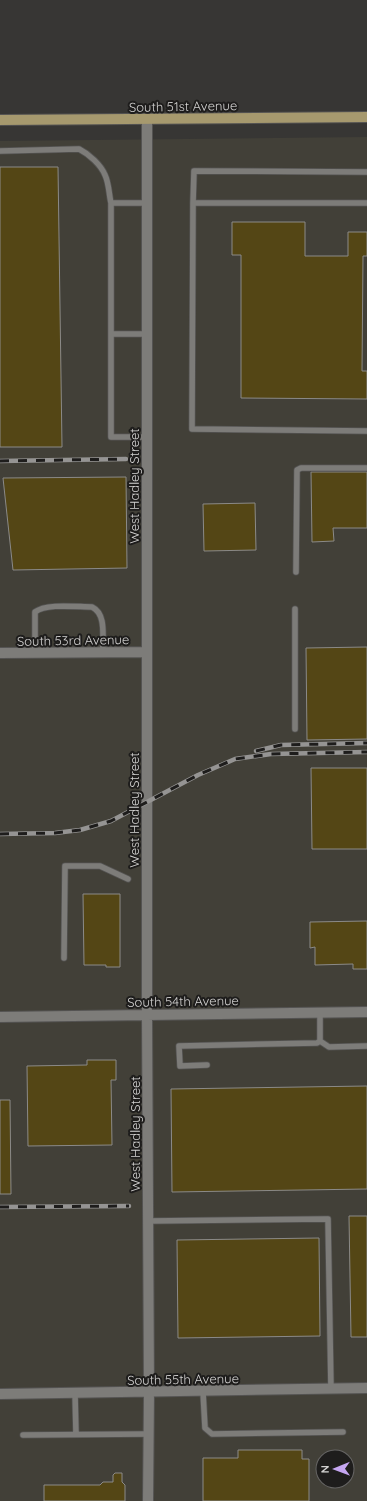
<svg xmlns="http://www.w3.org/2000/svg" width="367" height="1501" font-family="Quicksand,sans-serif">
	<rect width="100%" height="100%" fill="#373634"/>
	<!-- built -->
	<path fill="#424038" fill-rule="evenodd" d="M367 137V1501H0V141ZM323 1457H347V1481H323Z"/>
	<!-- building -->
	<path fill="#544615" stroke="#8b8a88" d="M0 167H58L62 447H0Z
		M232 222H305V256H348V232H367V256H363L362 371H367V399L241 398V255H232Z
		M311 472H367V528H333L334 541 312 542Z
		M126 477 127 568 13 570 3 478Z
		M255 503 256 550 204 551 203 504Z
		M367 647V739L307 740 306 648Z
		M311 768H367V849H312Z
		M83 894H120V967H106V965H84Z
		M367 921V969H353V964L315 965V947L310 948V922Z
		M87 1060H116V1080H111L112 1145 28 1146 27 1066 87 1065Z
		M367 1086V1189L172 1192 171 1089Z
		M0 1100H10L11 1194H0Z
		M349 1216H367V1337H351Z
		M319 1238 320 1336 178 1338 177 1240Z
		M238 1450H302V1459H309V1501H203V1458H238Z
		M115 1473H122V1482L125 1485V1501H44V1485H100L103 1482H113V1475Z"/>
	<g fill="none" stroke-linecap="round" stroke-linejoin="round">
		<!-- lane casing -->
		<g stroke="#545352" stroke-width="7">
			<path id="lane" d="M0 151 79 149C89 154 101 165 105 175 109 183 109 195 111 203
				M147 203H111V437H147
				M193 203 194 171 367 172
				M367 203H193L192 429 367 431
				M111 334H147
				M296 572 297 470 301 468H367
				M35 653V612C46 603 77 607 92 607 107 614 102 638 103 652
				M295 729V609
				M64 958 65 866H100L128 879
				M320 1041 329 1047 367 1046
				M207 1065 180 1066 179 1046 317 1043 320 1041V1012
				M148 1221 328 1219 331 1389
				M203 1392 205 1428 212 1434 343 1432
				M75 1393 76 1434
				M23 1435 149 1434"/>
		</g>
		<!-- street casing -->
		<g stroke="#545352" stroke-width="12">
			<path id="street" d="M147 119V1014L149 1393 148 1501
				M0 653 147 652
				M0 1017 367 1012
				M0 1394 367 1388"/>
		</g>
		<!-- primary casing -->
		<g stroke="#545352" stroke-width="12">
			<path id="primary" d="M0 120 367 117"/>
		</g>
		<!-- lane -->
		<use href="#lane" stroke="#7d7c79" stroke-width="5.5"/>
		<!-- street -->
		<use href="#street" stroke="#7d7c79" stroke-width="10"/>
		<!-- primary -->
		<use href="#primary" stroke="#a6996e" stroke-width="10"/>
		<!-- rail casing -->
		<g stroke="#959493" stroke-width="4.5">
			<path id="rail" d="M0 461 126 459
				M256 751 281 745 367 743
				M0 834 55 833 80 830 111 821 198 775 235 759 271 754 367 752
				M0 1207 129 1206"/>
		</g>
		<!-- rail -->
		<use href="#rail" stroke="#1e1d1c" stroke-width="3" stroke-dasharray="9" stroke-linecap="butt"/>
	</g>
	<g text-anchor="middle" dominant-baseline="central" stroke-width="4" stroke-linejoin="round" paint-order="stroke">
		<!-- street labels -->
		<g font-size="13" fill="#d3d2d1" stroke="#1e1d1c">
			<text transform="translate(183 106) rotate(-1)">South 51st Avenue</text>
			<text transform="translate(134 486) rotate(-90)">West Hadley Street</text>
			<text transform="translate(73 640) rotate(-1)">South 53rd Avenue</text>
			<text transform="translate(134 810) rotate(-90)">West Hadley Street</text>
			<text transform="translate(183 1001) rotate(-1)">South 54th Avenue</text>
			<text transform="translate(135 1134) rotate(-90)">West Hadley Street</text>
			<text transform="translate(183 1379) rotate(-1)">South 55th Avenue</text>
		</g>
	</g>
	<!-- north arrow -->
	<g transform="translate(335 1469) rotate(269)"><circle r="19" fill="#1e1d1c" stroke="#666564"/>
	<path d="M0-3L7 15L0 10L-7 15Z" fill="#c5a6f1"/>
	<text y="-6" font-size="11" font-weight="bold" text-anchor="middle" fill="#d3d2d1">N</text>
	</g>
</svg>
